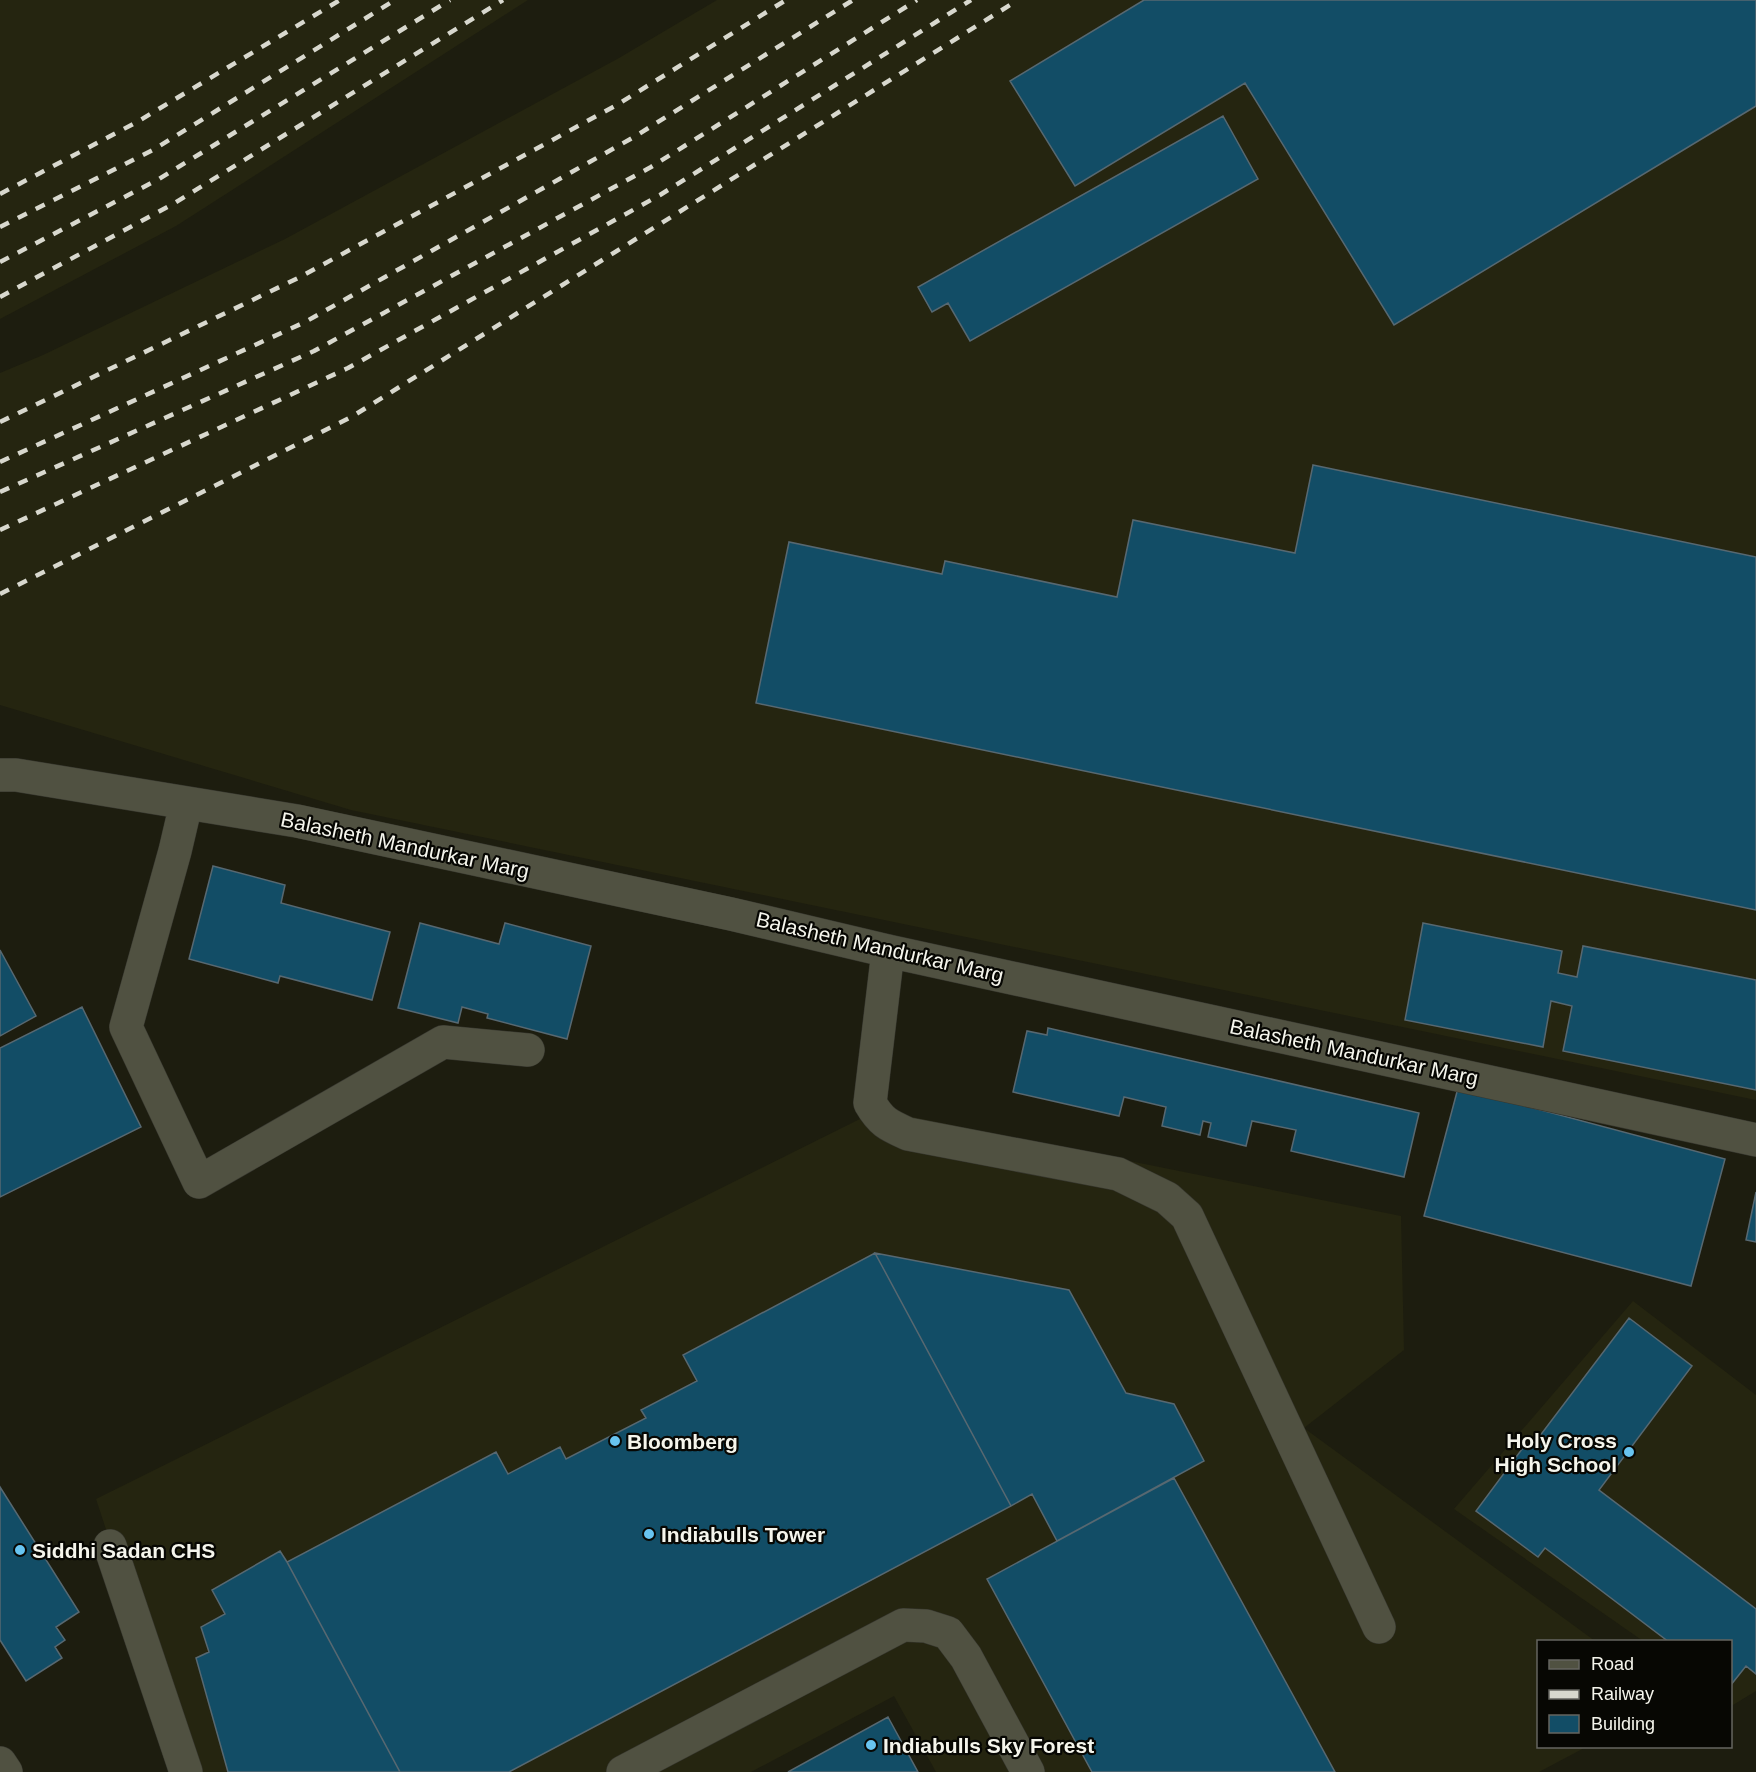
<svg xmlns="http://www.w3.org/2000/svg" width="1756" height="1772" font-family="Arial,sans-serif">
	<rect width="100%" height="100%" fill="#1d1d0f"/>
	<!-- built -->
	<path fill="#252510" d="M0 0H528L176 226 0 319Z
		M717 0H1756V1100L351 810 0 705V373L43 355 285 239 619 58Z
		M878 1110 1401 1216 1404 1350 1304 1428 1595 1641 1538 1642V1746L1586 1747 1539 1772H936L894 1696 751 1772H186L96 1499Z
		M1633 1301 1756 1395V1691L1733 1705 1731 1703 1730 1642 1643 1641 1454 1509Z"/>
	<!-- building -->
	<path fill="#124d66" stroke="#576871" stroke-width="1.5" d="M1144 0H1756V106L1394 325 1245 83 1075 186 1010 81Z
		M1223 116 1258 179 970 341 948 303 932 312 918 287Z
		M1313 465 1756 557V910L756 703 789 542 942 574 945 561 1117 597 1133 520 1295 553Z
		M213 866 285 885 281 903 390 932 372 1000 280 976 278 983 189 959Z
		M420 923 499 944 505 923 591 946 567 1039 487 1018 488 1014 462 1007 458 1023 398 1008Z
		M1423 923 1562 951 1558 973 1577 977 1583 946 1756 980V1090L1563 1051 1572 1006 1551 1001 1543 1047 1405 1020Z
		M0 950 36 1016 0 1036Z
		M82 1007 141 1127 0 1197V1048Z
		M1048 1028 1419 1113 1404 1177 1291 1151 1296 1130 1252 1121 1246 1146 1208 1137 1211 1123 1203 1121 1200 1135 1162 1126 1166 1107 1124 1097 1119 1116 1013 1092 1027 1031 1047 1035Z
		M1458 1088 1725 1159 1691 1286 1424 1216Z
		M1756 1192V1242L1746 1240Z
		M875 1253 1011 1506 509 1772H400L287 1562 496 1452 508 1474 560 1447 566 1459 646 1418 641 1410 697 1381 683 1355Z
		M875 1253 1069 1290 1126 1393 1174 1404 1204 1461 1057 1541 1032 1494 1011 1506Z
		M1629 1318 1692 1366 1599 1490 1756 1609V1674L1746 1666 1730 1686V1642H1669L1545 1548 1538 1557 1476 1511 1525 1445 1530 1449Z
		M1174 1478 1335 1772H1092L987 1579Z
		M0 1487 79 1612 56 1627 65 1640 55 1647 62 1658 26 1681 0 1640Z
		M280 1551 287 1562 400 1772H228L196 1658 209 1652 201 1627 225 1614 212 1590Z
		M888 1717 918 1772H788Z"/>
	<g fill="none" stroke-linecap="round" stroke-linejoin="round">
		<!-- minor casing -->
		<g stroke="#37372f" stroke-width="34">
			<path id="minor" d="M0 775H16L297 821 731 914 888 951 1756 1140
				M186 804 175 851 126 1027 199 1182 443 1042 528 1050
				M888 951 870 1103C881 1122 888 1125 908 1134L1118 1174 1167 1198 1187 1216 1379 1627
				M110 1546 186 1772
				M0 1763 6 1772
				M623 1772 903 1625 926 1626 948 1633 966 1657 1028 1772"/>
		</g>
		<!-- minor -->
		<use href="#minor" stroke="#505141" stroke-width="33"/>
		<!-- rail -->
		<path stroke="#d8d8ce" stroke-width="4.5" stroke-dasharray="10 10" stroke-linecap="butt" d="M0 194 137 122 340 0
			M0 227 153 150 395 0
			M0 262 159 179 450 0
			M0 297 173 204 503 0
			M0 422 298 278 615 106 786 0
			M0 462 305 322 634 137 853 0
			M0 492 314 351 651 167 917 0
			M0 530 348 368 660 195 971 0
			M0 594 353 416 1018 0"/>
	</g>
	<!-- markers -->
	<g fill="#68c4f0" stroke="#070703" stroke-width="2">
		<circle cx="615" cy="1441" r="6"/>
		<circle cx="1629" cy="1452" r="6"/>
		<circle cx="649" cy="1534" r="6"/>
		<circle cx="20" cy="1550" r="6"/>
		<circle cx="871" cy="1745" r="6"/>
	</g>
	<g text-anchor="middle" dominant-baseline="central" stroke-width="4.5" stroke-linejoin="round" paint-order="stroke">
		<!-- street labels -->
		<g font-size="21" fill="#f5f5ec" stroke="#070703">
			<text transform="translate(405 845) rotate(12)">Balasheth Mandurkar Marg</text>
			<text transform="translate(880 947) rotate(13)">Balasheth Mandurkar Marg</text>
			<text transform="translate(1354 1052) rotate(12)">Balasheth Mandurkar Marg</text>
		</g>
		<!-- poi labels -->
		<g font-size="21" font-weight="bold" fill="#f5f5ec" stroke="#070703" text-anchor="start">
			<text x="1617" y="1440" text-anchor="end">Holy Cross<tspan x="1617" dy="24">High School</tspan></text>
			<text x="627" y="1441">Bloomberg</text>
			<text x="661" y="1534">Indiabulls Tower</text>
			<text x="32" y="1550">Siddhi Sadan CHS</text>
			<text x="883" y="1745">Indiabulls Sky Forest</text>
		</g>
	</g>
	<!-- legend -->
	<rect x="1537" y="1640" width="195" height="108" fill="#070703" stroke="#666660" stroke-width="1.5"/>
	<rect x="1549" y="1660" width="30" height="9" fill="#505141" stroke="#666660" stroke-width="1.5"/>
	<text x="1591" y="1670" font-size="18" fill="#f5f5ec">Road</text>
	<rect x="1549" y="1690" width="30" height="9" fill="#d8d8ce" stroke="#666660" stroke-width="1.5"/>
	<text x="1591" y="1700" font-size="18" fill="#f5f5ec">Railway</text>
	<rect x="1549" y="1715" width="30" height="18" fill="#124d66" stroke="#666660" stroke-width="1.5"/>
	<text x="1591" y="1730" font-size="18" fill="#f5f5ec">Building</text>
</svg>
